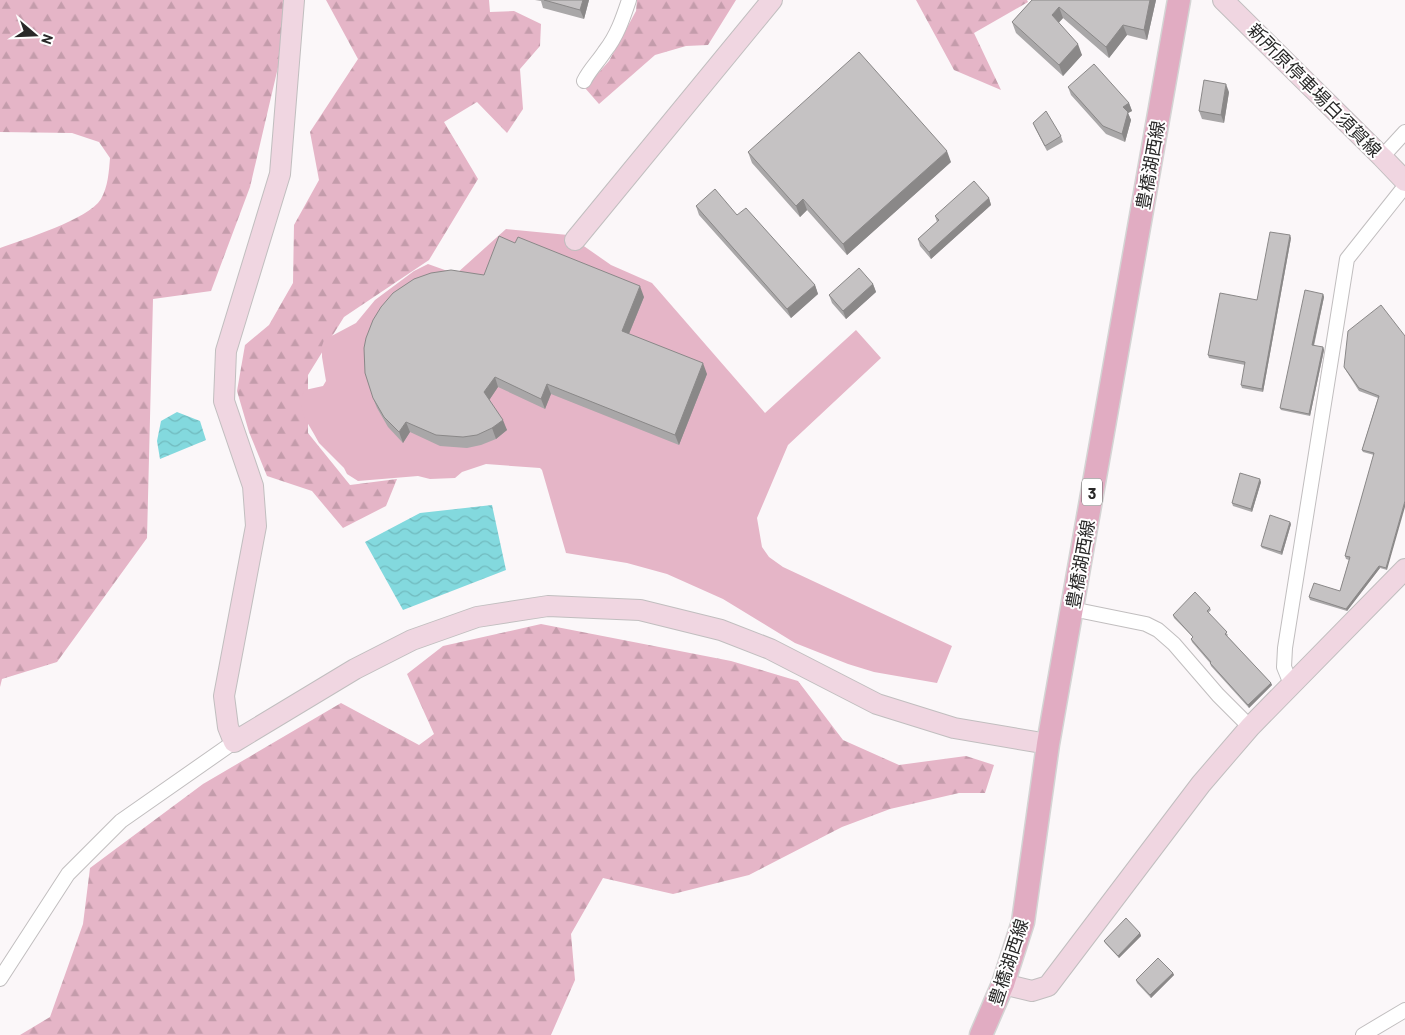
<svg xmlns="http://www.w3.org/2000/svg" width="1405" height="1035" font-family="Barlow,'Noto Sans JP',sans-serif">
	<defs>
		<pattern id="forest-firs" width="22" height="20" patternUnits="userSpaceOnUse" patternTransform="scale(1.25)"><rect width="22" height="20" fill="#e5b5c7"/><path d="M5 1l3.5 6h-7zM16 11l3.5 6h-7z" fill="#c49cab"/></pattern>
		<pattern id="water-waves" width="16" height="10" patternUnits="userSpaceOnUse" patternTransform="scale(1.25)"><rect width="16" height="10" fill="#83d9de"/><path d="M0 5q4-4 8 0t8 0" fill="none" stroke="#71babe"/></pattern>
	</defs>
	<rect width="100%" height="100%" fill="#fbf7f9"/>
	<!-- forest -->
	<path fill="url(#forest-firs)" d="M0 0H287L285 25 279 63 250 187 211 291 153 299 147 538 57 662 2 679 0 687V248C24 239 88 220 101 199 108 187 109 171 110 158L99 142 72 133 0 132Z
		M326 0H489L490 12 514 11 541 24 540 46 520 69 523 109 507 133 477 102 444 122 478 179 429 260 344 317 308 375V433L350 485 397 479 386 506 343 528 312 491 267 476 249 432 237 391 245 345 269 325 293 283 294 225 319 180 310 132 358 59Z
		M637 0H736L708 45 686 46 655 55 599 104 585 88 609 61 636 11Z
		M916 0H1027L1028 2 974 33 1001 90 954 70Z
		M541 624 731 661 798 681 843 740 899 765 966 756 994 765 985 793H959L890 809 842 827 749 875 673 894 603 878 571 934 575 980 551 1035H20L50 1017 83 924 90 868 203 784 341 703 419 745 434 734 407 674 443 646Z"/>
	<!-- green -->
	<path fill="#e5b5c7" d="M506 229 568 235 611 265 652 283 765 413 856 330 881 358 788 445 757 518 762 547 769 557 783 567 952 646 937 683 874 672 848 664 795 643 723 599 667 574 627 563 566 553 542 470 540 468 486 464 462 472 455 478 430 479 418 476 358 481 347 474 344 468 319 443 314 434 304 417 301 405V397L305 390 323 386 326 381 322 357V346L324 340 356 323 375 300 414 271 428 264 456 274Z"/>
	<!-- water -->
	<path fill="url(#water-waves)" d="M177 412 200 421 206 440 160 459 157 441 161 421Z
		M492 505 506 570 403 610 365 542 420 513Z"/>
	<g fill="none" stroke-linecap="round" stroke-linejoin="round">
		<!-- street casing -->
		<g stroke="#c1bebf" stroke-width="16">
			<path id="street" d="M584 81C590 69 598 62 605 51 617 36 623 18 629 0
				M1382 157 1405 132
				M1072 609 1146 624 1158 630 1174 644 1218 695 1250 727
				M1291 684 1284 667 1285 648 1347 259 1405 186
				M0 979 68 874 121 821 234 742
				M1363 1035 1405 1010"/>
		</g>
		<!-- secondary casing -->
		<g stroke="#c1bebf" stroke-width="22">
			<path id="secondary" d="M294 0 280 174 226 351 224 401 253 486 256 526 224 696 228 727 234 742 355 669 412 640 477 617 548 606 640 610 721 630 770 649 877 704 954 728 1048 744
				M1223 0 1382 157 1405 181
				M575 240 772 0
				M1003 984 1032 991 1048 986 1201 784 1250 727 1405 569"/>
		</g>
		<!-- primary casing -->
		<g stroke="#d4d4d4" stroke-width="25">
			<path id="primary" d="M981 1035 1003 984 1023 922 1048 744 1179 0"/>
		</g>
		<!-- street -->
		<use href="#street" stroke="#fff" stroke-width="14"/>
		<!-- secondary -->
		<use href="#secondary" stroke="#f0d6e1" stroke-width="20"/>
		<!-- primary -->
		<use href="#primary" stroke="#e1acc2" stroke-width="22"/>
	</g>
	<!-- wall -->
	<path fill="#a9a7a8" d="M535 0H589L584 19 543 8 541 1Z
		M1032 0H1156L1147 40 1127 35 1109 58 1063 18 1058 23 1082 55 1063 76 1016 33 1012 22Z
		M1068 87 1129 103 1132 111 1128 113 1131 120 1125 142 1106 134 1071 95Z
		M1229 92 1224 123 1202 119 1199 111Z
		M1033 123 1061 136 1063 142 1047 151 1035 128Z
		M748 152 951 162 847 255 807 210 800 217 752 163Z
		M989 198 991 205 931 259 920 246 918 239 937 222 935 216Z
		M696 206 737 215 815 285 818 294 791 318 699 215Z
		M1291 238 1263 392 1242 388 1241 385 1245 365 1209 358 1208 355 1257 300Z
		M515 243 644 297 629 334 707 374 679 445 551 394 545 409 498 387 489 400 507 430 496 439 481 445 467 448 440 446 410 432 403 443 388 427 377 408 373 398 484 275Z
		M873 284 876 292 846 319 832 303 829 295Z
		M1323 294 1324 297 1314 346 1323 347 1324 350 1310 416 1281 410 1280 408Z
		M1381 305 1387 570 1380 568 1347 611 1310 600 1309 597 1340 591 1349 560 1346 559 1345 556 1374 455 1363 452 1362 450 1378 398 1359 391 1345 369 1344 367Z
		M1261 482 1252 512 1233 506 1232 503Z
		M1291 524 1282 555 1262 548 1261 546Z
		M1210 608 1211 610 1208 613 1228 635 1227 636 1271 683 1272 685 1249 708 1211 666 1210 663 1192 642 1191 639 1193 637 1174 618 1173 615Z
		M1140 933 1141 936 1119 958 1105 943 1104 941Z
		M1173 973 1174 975 1151 998 1137 983 1136 980Z"/>
	<!-- shaded-wall -->
	<path fill="#8a8888" d="M583 0H589L584 19 580 10Z
		M1150 0H1156L1147 40 1144 30Z
		M1059 7 1063 18 1056 26 1052 15Z
		M1123 25 1127 35 1109 58 1106 47Z
		M1078 44 1082 55 1063 76 1059 65Z
		M1226 84 1229 92 1224 123 1221 115Z
		M1129 103 1132 111 1128 113 1131 120 1125 142 1122 134 1123 107Z
		M947 151 951 162 847 255 843 244Z
		M989 198 991 205 931 259 929 252Z
		M803 199 807 210 800 217 796 206Z
		M1290 235 1291 238 1263 392 1262 389Z
		M873 284 876 292 846 319 843 311Z
		M815 285 818 294 791 318 787 309Z
		M640 286 644 297 626 341 622 331Z
		M1323 294 1324 297 1313 348 1312 345Z
		M1323 347 1324 350 1310 416 1309 414Z
		M703 363 707 374 679 445 675 435Z
		M495 377 498 387 488 402 484 392Z
		M547 384 551 394 545 409 541 399Z
		M503 420 507 430 496 439 492 428Z
		M406 422 410 432 403 443 399 432Z
		M1260 479 1261 482 1252 512 1251 509Z
		M1405 501V507L1387 570 1386 568Z
		M1290 522 1291 524 1282 555 1281 552Z
		M1379 566 1380 568 1347 611 1346 609Z
		M1271 683 1272 685 1249 708 1248 705Z
		M1140 933 1141 936 1119 958 1118 956Z
		M1173 973 1174 975 1151 998 1150 995Z"/>
	<!-- building -->
	<path fill="#c5c2c3" stroke="#8a8888" d="M544 0H583L580 10Z
		M1032 0H1150L1144 30 1123 25 1106 47 1059 7 1052 15 1078 44 1059 65 1012 22Z
		M859 52 947 151 843 244 803 199 796 206 748 152Z
		M1094 64 1129 103 1123 107 1128 112 1122 134 1103 126 1068 87Z
		M1204 80 1226 84 1221 115 1199 111Z
		M1046 111 1061 136 1045 146 1033 123Z
		M974 181 989 198 929 252 918 239 939 220 935 216Z
		M715 189 737 215 746 208 815 285 787 309 696 206Z
		M1270 232 1290 235 1262 389 1241 385 1245 362 1208 355 1220 293 1257 300Z
		M499 236 515 243 518 237 640 286 622 331 703 363 675 435 547 384 541 399 495 377 484 392 503 420 492 428 477 435 463 437 436 435 406 422 399 432 384 417 373 398 365 373 364 348 366 338 373 320 381 307 393 293 414 279 431 273 451 270 484 275Z
		M859 268 873 284 843 311 829 295Z
		M1305 290 1323 294 1312 345 1323 347 1309 414 1280 408Z
		M1381 305 1405 336V501L1386 568 1379 566 1346 609 1309 597 1314 583 1340 591 1350 557 1345 556 1374 453 1362 450 1379 396 1359 388 1344 367 1348 331Z
		M1240 473 1260 479 1251 509 1232 503Z
		M1270 515 1290 522 1281 552 1261 546Z
		M1195 592 1210 608 1207 611 1227 632 1225 634 1271 683 1248 705 1210 663 1211 662 1191 639 1193 637 1173 615Z
		M1126 918 1140 933 1118 956 1104 941Z
		M1158 958 1173 973 1150 995 1136 980Z"/>
	<g text-anchor="middle" dominant-baseline="central" stroke-width="4" stroke-linejoin="round" paint-order="stroke">
		<!-- shield labels -->
		<rect fill="#fff" stroke="#696868" stroke-width="1" x="1082" y="478.5" width="20" height="27" rx="4"/>
		<g font-size="16" font-weight="bold" fill="#292828">
			<text x="1092" y="492">3</text>
		</g>
		<!-- street labels -->
		<g font-size="18" fill="#292828" stroke="#fff">
			<text transform="translate(1315 90) rotate(45)">新所原停車場白須賀線</text>
			<text transform="translate(1150 165) rotate(-80)">豊橋湖西線</text>
			<text transform="translate(1080 564) rotate(-80)">豊橋湖西線</text>
			<text transform="translate(1008 962) rotate(-72)">豊橋湖西線</text>
		</g>
	</g>
	<!-- north arrow -->
	<g transform="translate(35 35) rotate(109)" stroke="#ffffff" stroke-width="4" paint-order="stroke">
	<path d="M0-4L9 19L0 12L-9 19Z" fill="#292828"/>
	<text y="-8" font-size="14" font-weight="bold" text-anchor="middle" fill="#292828">N</text>
	</g>
</svg>
